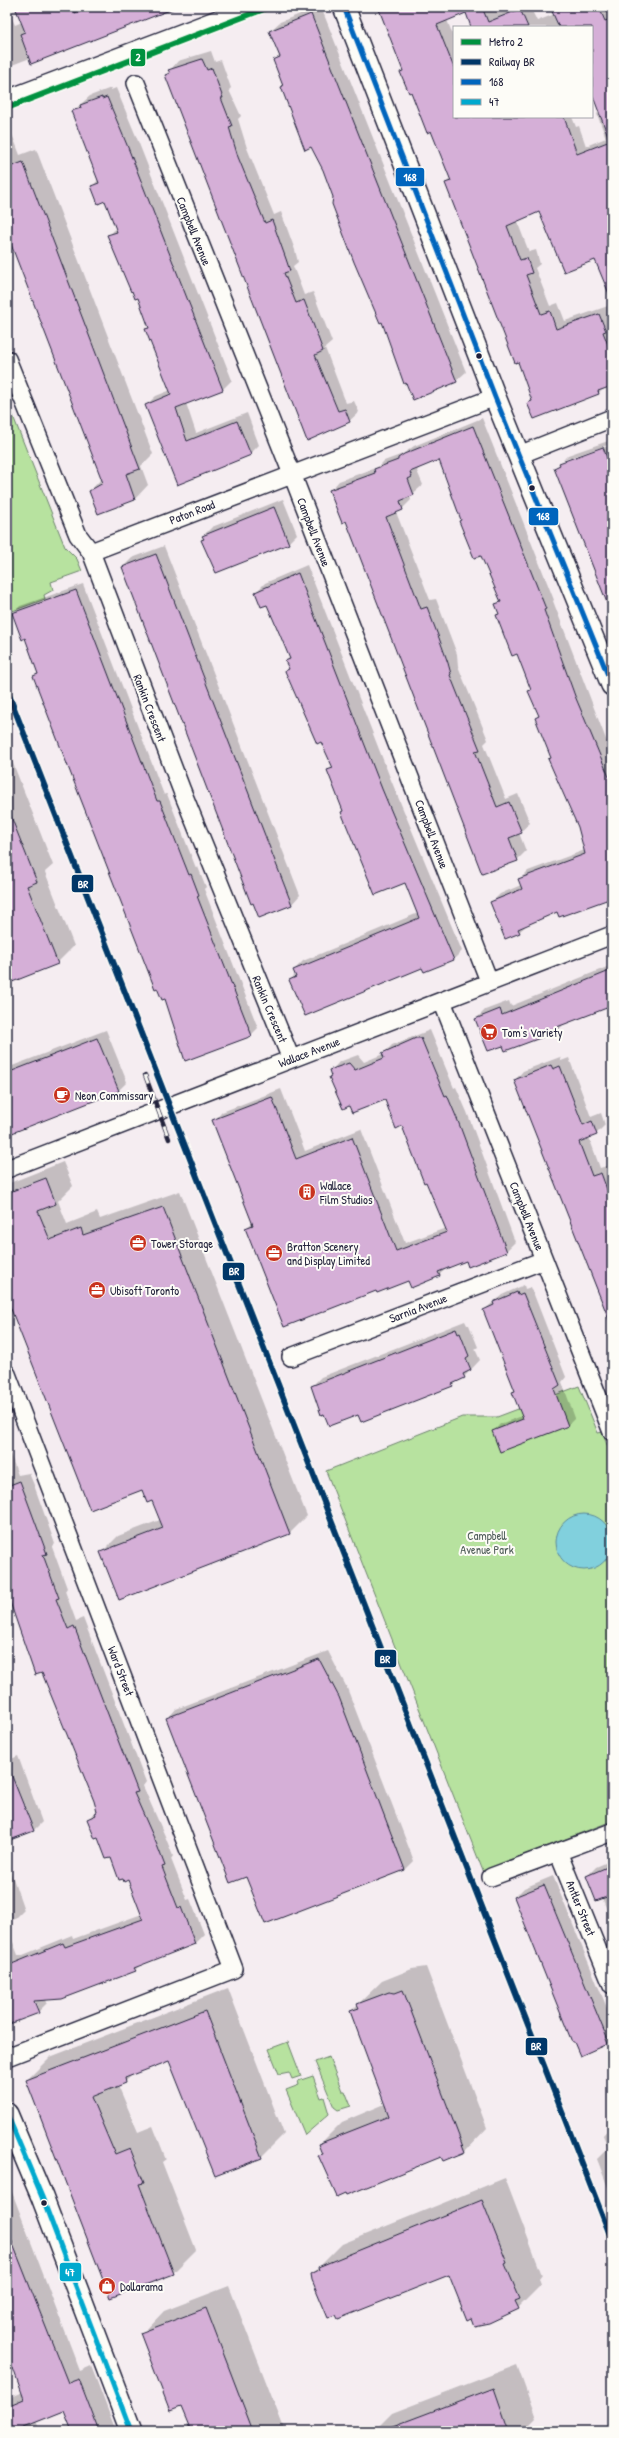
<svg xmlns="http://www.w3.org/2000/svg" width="619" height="2438" font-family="'Patrick Hand',sans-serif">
	<rect width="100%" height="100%" fill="#f5edf1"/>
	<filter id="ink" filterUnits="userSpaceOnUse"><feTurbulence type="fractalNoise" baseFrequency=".025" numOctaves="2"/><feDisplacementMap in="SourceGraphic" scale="8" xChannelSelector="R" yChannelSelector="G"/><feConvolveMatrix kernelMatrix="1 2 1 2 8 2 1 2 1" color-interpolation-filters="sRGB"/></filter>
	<g filter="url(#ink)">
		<!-- green -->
		<path fill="#b7e29f" stroke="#6c826d" d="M7 401 65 547 77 559 82 571 51 582 53 590 44 595 45 599 7 613Z
			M579 1386 598 1433 602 1432 612 1457V1821L483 1871 326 1471 462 1417H497Z
			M288 2042 301 2076 292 2079 289 2072 279 2074 269 2049Z
			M329 2057 342 2091H345L351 2106 338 2110 334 2107 315 2062Z
			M313 2076 321 2098 324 2097 329 2114 305 2135 286 2090 299 2085 298 2081Z"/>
		<!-- water -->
		<path fill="#81d0dd" stroke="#5b8a9c" d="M556 1542a28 28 0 1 1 56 0a28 28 0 1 1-56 0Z"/>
		<!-- shadow -->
		<path fill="#0003" fill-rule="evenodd" d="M7 7 15 25 22 22 16 7H175L32 62 30 58 7 67Z
			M318 7H321L466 372 456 381 382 321 324 170 284 85 275 60 280 55 270 31 280 22Z
			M378 7H530L537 21 555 14 552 7H612V294L610 295 596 259 539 210 517 221 529 252 536 250 540 264 535 268 550 306 558 303 565 321 608 306 612 316V384L598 393 528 403 532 400 518 361 446 183 451 178 432 130 402 72 403 70ZM467 12 472 27H592V91L600 111 597 114 606 138 586 146 579 126 576 127 572 117H454V38L447 20Z
			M211 51 215 62 221 60 231 88 229 90 241 116 238 119 247 148 274 215 281 212 295 250 298 262 293 266 304 295 313 292 332 342 325 348 346 403 354 401 359 412 346 424 308 440 166 75 178 61Z
			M111 88V90L116 88 136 136 232 380 223 389 186 403 196 433 247 413 259 445 250 454 177 483 146 405 156 396 171 390 147 330 150 326 138 296 109 236 116 228 105 200 92 187 98 180 72 112 90 96Z
			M10 129 20 155 36 149 153 454 141 466 148 485 135 499 98 513 90 491 102 478 7 230V130Z
			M482 418 554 600 553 601 612 755V897L558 911 528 924 519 932 492 902 500 894 521 885 519 880 528 871 585 850 579 827 536 718 539 715 532 689 518 653 498 615 500 613 496 605 501 600 482 554 460 521 462 519 440 459 420 467 417 471 423 485 410 496 411 500 402 509 396 512 430 600 436 599 457 654 458 666 488 740 484 744 506 799 518 794 530 823 519 833 526 851 517 860 331 490 339 481 378 467 384 461 403 454 414 446Z
			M611 440 612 443V610L556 468 563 461V463L608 446V445L563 460 568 455Z
			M283 499 297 534 288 543 202 541 203 536 212 527Z
			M164 546 300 895 292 904 260 917 123 567 132 558Z
			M307 565 391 780 462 951 454 959 423 966 290 980 296 974 294 970 303 961 418 913 405 882 344 810 328 771 333 766 322 741 318 743 286 671 289 668 286 661 290 657 268 603 256 592 265 583Z
			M83 584 164 795 167 794 196 868 198 867 206 887 204 889 258 1028 251 1035 166 998 34 676 39 672 26 637 13 613 20 606Z
			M7 748 53 865 45 872 74 946 57 963 7 983Z
			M612 965V1006L564 1024 558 1030 503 1044 476 1019 485 1010 509 1001 511 1006Z
			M106 1030 127 1082 118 1091 7 1134V1068Z
			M430 1030 454 1088 456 1087 467 1112 515 1242 506 1251 466 1260 447 1268 439 1275 408 1279 284 1325 246 1228 253 1222 214 1121 222 1112 281 1089 305 1151 361 1129 405 1243 446 1228 402 1125 385 1098 332 1075 331 1071 339 1062 358 1055 364 1062 383 1054 392 1045Z
			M560 1057 561 1061 569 1058 591 1117 601 1113 605 1125 596 1134 589 1137 600 1168 610 1165 612 1171V1328L515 1080 523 1071Z
			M63 1162 73 1186 58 1201 67 1224 97 1212 100 1219 180 1191 307 1516 290 1533 119 1599 101 1553 118 1536 160 1520 153 1500 7 1296V1184Z
			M524 1285 525 1289 531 1287 566 1377 562 1382 575 1418 568 1425 500 1451 493 1432 500 1424 522 1416 513 1392 515 1390 484 1310 502 1295Z
			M465 1321 467 1325H469L478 1347 475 1349 480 1360 464 1377 452 1385 358 1414 312 1386 321 1377Z
			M7 1445 18 1475 29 1473 34 1485 55 1544 52 1547 67 1588 65 1591 76 1621 83 1618 146 1782 143 1786 165 1836 173 1856 171 1859 187 1900 190 1899 204 1934 195 1943 141 1964 135 1970 46 1999 47 2003 38 2012 7 2024V1927L18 1955H23L72 1935 73 1939 142 1914 129 1879 111 1857 88 1819 98 1810 42 1671 36 1674 7 1594ZM34 1996 38 2009H36L32 1997Z
			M328 1651 347 1688 414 1861 405 1870 247 1876 168 1718 176 1709Z
			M18 1756 42 1822 34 1830 7 1841V1761Z
			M612 1860V1921L602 1898 587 1876 596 1867Z
			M7 1861 24 1910 15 1919 7 1922Z
			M553 1876 612 2020V2038L607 2043 581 2055 515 1897 524 1888Z
			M426 1967 487 2128 465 2151 441 2155H319L322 2152 319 2145 342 2122 385 2104 351 2011 382 1981 412 1969Z
			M228 1988 284 2134 261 2157 169 2060 133 2074 125 2082 118 2085 138 2132 153 2126 166 2159 162 2162 196 2250 173 2273 27 2080 50 2057Z
			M612 2125V2198L597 2159 608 2148 603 2135Z
			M505 2178 542 2275 539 2279 541 2285 518 2308 450 2274H312L342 2244Z
			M7 2179 80 2371 91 2366 116 2431H73L65 2410 36 2421 40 2431H7V2399L23 2392 13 2367 7 2363Z
			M229 2286 285 2431H192L182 2405 142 2334 164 2311Z
			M517 2365 536 2418 523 2431H374L392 2413Z"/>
		<!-- building -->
		<path fill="#d5afd7" stroke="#22223b" d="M15 7H73L75 13 89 7 175 8 31 64 20 34 25 32Z
			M378 7H482L488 22 520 9 528 27H471L466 13 437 25 454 68V117H564L577 154 610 141 592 94V27H559L550 7H599L605 21 608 20 612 29V301L595 260 564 272 539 212 507 226 520 260 527 258 532 273 526 275 541 314 550 311 556 329 599 314 606 331 603 332 612 355V386L598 391 599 394 534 419 527 403 532 401 518 362 515 363 445 183 451 181 431 131 427 133 411 92 409 93 400 72 403 71Z
			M311 14 457 382 413 400 406 383 404 384 382 322 380 323 354 262 332 204 333 197 323 170 311 147 305 150 281 87 283 86 273 60 280 57 269 31Z
			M202 59 207 70 212 68 223 98H221L232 126 229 127 238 157 265 223 272 220 286 259 290 271 284 273 296 303 304 300 312 321 323 351 315 355 338 411 345 409 350 422 307 441 165 75 170 73 168 70Z
			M102 97V99L107 97 127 145 223 390 176 408 187 441 237 421 251 455 177 485 145 405 171 394 145 329 149 328 138 298 135 299 132 291 131 292 107 235 117 232 105 201 98 204 91 186 99 183 71 111 81 108 80 105Z
			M23 162 140 469 126 474 135 500 98 514 89 491 103 483 7 234V168Z
			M473 426 546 609 544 610 575 696 612 784V898L559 917 557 912 518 929 520 933 505 939 490 902 522 889 518 879 585 854 578 827 548 759 551 758 535 718 539 716 528 691 531 690 517 654 512 656 496 615 499 614 495 604 501 602 481 556 474 558 459 521 461 520 439 460 410 472 412 477 408 479 414 495 400 501 403 510 386 517 421 609 427 607 439 638 448 663 451 674 450 675 480 750 475 751 497 807 509 802 522 833 509 838 518 861 482 874 346 521 342 523 329 490 375 473 374 469 398 460V458L404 454Z
			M603 447 608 461 612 459 611 613 554 468 560 465 559 463Z
			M274 507 289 544 216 573 201 540 204 539 202 536Z
			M156 554 292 905 259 918 253 903 251 904 122 567Z
			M298 573 382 789 454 960 424 972 422 968 305 1016 289 980 296 977 293 970 419 918 405 883 375 895 341 812 343 811 327 770 333 768 321 742 317 744 285 671 289 669 285 661 290 659 280 635 267 605 261 607 255 592Z
			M76 590 157 801H160L189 875 191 874 199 895 197 896 252 1036 185 1061 165 999 162 1000 157 988 155 989 58 741 33 676 38 674 25 638 22 640 12 613Z
			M8 809 37 882 27 886 58 964 7 984Z
			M612 970V1006L557 1027 559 1031 505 1051 503 1046 488 1051 475 1019 500 1009 502 1015Z
			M97 1038 119 1091 7 1135V1073Z
			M416 1038H421L445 1096 447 1095 458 1121 507 1252 468 1267 466 1261 438 1272 440 1276 411 1288 408 1281 377 1293 376 1291 284 1327 245 1228 253 1225 212 1120 272 1097 296 1159 352 1137 396 1251 447 1232 426 1182 424 1183 402 1126 396 1129 385 1100 352 1113 349 1106 343 1109 329 1077 331 1076 329 1070 349 1063 355 1070 384 1058 382 1053Z
			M551 1065 553 1069 560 1066 583 1125 592 1121 597 1135 579 1142 592 1176 601 1173 612 1203V1327L514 1080Z
			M46 1178 56 1204 38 1211 50 1240 81 1228 83 1235 163 1207 290 1534 119 1600 100 1552 163 1528 152 1501 147 1503 142 1490 90 1510 7 1299V1193Z
			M517 1292 518 1295 523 1293 560 1385 554 1389 568 1426 500 1452 492 1431 523 1419 512 1392 515 1391 483 1310 494 1305 493 1302Z
			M456 1329 458 1334 460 1333 469 1356 466 1358 471 1370 463 1374 465 1378 452 1384 453 1386 361 1422 358 1415 329 1426 324 1414 321 1415 311 1386Z
			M20 1481 47 1554 43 1555 59 1598 56 1599 68 1629 74 1626 138 1792 134 1793 157 1845 165 1866 162 1867 178 1908 181 1907 195 1944 134 1968 136 1971 62 1999 34 2001 39 2013 7 2025V1966L63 1943 65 1947 143 1919 128 1880 124 1882 123 1879 119 1880 111 1858 106 1859 98 1838 95 1839 87 1819 96 1815 95 1813 97 1812 94 1801 42 1673 35 1675 10 1602 7 1603V1486Z
			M319 1659 339 1697 405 1870 265 1924 246 1877 230 1883 166 1718Z
			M7 1764 34 1831 10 1840 7 1832Z
			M612 1865V1895L596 1901 586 1876Z
			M544 1885 607 2038 605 2039 607 2044 580 2056 574 2042H572L514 1897Z
			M403 1990 465 2152 443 2161 441 2157 347 2195 346 2193 337 2197 318 2155 322 2154 318 2144 389 2116 350 2011 359 2008 357 2004 389 1992 395 1993Z
			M205 2011 262 2158 215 2176 169 2061 125 2078 126 2083 91 2097 115 2154 130 2148 144 2183 139 2184 174 2274 110 2298 26 2080Z
			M482 2200 507 2263 505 2264 520 2299 515 2301 519 2309 489 2323 474 2326 471 2318 467 2320 449 2275 338 2319 336 2315 328 2318 312 2280 311 2274 319 2270 318 2267Z
			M7 2229 68 2383 79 2379 99 2431H72L64 2411 14 2431H7V2406L24 2399 13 2368 7 2370Z
			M206 2308 253 2431H191L181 2407 170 2411 140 2333Z
			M494 2388 509 2431H383V2430Z"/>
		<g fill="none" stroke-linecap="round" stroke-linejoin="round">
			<!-- minor casing -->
			<g stroke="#22223b" stroke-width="20">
				<path id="minor" d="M136 83 292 474 489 981
					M7 99 249 7
					M7 359 78 535 91 552 182 791 291 1059
					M519 455 612 418
					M91 552 495 397
					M442 1001 612 1432
					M7 1169 612 935
					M291 1357 544 1260
					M7 1374 234 1969 7 2057
					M558 1852 612 1985
					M491 1877 612 1832"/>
			</g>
			<!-- tertiary casing -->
			<g stroke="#22223b" stroke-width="24">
				<path id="tertiary" d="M344 7 495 397 612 685
					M7 2114 42 2197 131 2431"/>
			</g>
			<!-- minor -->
			<use href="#minor" stroke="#fdfcf7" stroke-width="17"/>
			<!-- tertiary -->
			<use href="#tertiary" stroke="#fdfcf7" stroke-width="21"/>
			<!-- rail casing -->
			<g stroke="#22223b" stroke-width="4.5">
				<path id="rail" d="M145 1075 169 1139"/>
			</g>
			<!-- rail -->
			<use href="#rail" stroke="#fdfcf7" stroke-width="3" stroke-dasharray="9" stroke-linecap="butt"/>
			<!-- bus-1 casing -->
			<g stroke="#fdfcf7" stroke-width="8">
				<path id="bus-1" d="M344 7 495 397 612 685"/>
			</g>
			<!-- bus-2 casing -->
			<g stroke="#fdfcf7" stroke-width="8">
				<path id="bus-2" d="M7 2114 42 2197 131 2431"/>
			</g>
			<!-- bus-1 -->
			<use href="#bus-1" stroke="#0065bd" stroke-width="5"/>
			<!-- bus-2 -->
			<use href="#bus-2" stroke="#00a9ce" stroke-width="5"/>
			<!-- rail-1 casing -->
			<g stroke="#fdfcf7" stroke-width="9">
				<path id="rail-1" d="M7 690 612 2240"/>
			</g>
			<!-- rail-1 -->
			<use href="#rail-1" stroke="#003768" stroke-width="6"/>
			<!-- metro-1 casing -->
			<g stroke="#fdfcf7" stroke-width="9">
				<path id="metro-1" d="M7 108 269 7"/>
			</g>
			<!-- metro-1 -->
			<use href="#metro-1" stroke="#00923f" stroke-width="6"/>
		</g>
	</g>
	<!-- icons -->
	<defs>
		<g id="supermarket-disc" transform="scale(0.9)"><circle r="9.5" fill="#c8321e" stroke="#fdfcf7"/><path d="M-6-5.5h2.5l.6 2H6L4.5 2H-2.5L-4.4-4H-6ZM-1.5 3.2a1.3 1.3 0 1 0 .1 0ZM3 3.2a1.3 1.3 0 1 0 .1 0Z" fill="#fff"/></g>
		<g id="cafe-disc" transform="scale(0.9)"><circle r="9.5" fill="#c8321e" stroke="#fdfcf7"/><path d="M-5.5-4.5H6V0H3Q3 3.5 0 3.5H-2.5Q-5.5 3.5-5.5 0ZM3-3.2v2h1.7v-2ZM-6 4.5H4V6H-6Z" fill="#fff"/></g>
		<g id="building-disc" transform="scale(0.9)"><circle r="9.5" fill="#c8321e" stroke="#fdfcf7"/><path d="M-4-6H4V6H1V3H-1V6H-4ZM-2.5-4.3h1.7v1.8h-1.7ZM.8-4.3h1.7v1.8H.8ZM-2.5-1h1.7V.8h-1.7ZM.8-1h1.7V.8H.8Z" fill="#fff"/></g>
		<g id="office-disc" transform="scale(0.9)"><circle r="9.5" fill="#c8321e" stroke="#fdfcf7"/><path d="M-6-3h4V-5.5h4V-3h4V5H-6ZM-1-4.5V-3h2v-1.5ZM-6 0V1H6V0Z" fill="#fff"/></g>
		<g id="shop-disc" transform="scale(0.9)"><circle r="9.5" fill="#c8321e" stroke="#fdfcf7"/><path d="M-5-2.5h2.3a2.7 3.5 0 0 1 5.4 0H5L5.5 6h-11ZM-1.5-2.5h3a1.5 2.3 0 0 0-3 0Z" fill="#fff"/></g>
	</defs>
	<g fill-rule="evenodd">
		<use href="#supermarket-disc" x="489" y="1032"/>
		<use href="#cafe-disc" x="62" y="1095"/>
		<use href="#building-disc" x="307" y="1192"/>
		<use href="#office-disc" x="138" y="1243"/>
		<use href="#office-disc" x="274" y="1253"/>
		<use href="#office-disc" x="97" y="1290"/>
		<use href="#shop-disc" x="107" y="2286"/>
	</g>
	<!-- markers -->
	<g fill="#22223b" stroke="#fdfcf7" stroke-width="1.5">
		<circle cx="479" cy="356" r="3.5"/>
		<circle cx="532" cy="488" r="3.5"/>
		<circle cx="44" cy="2203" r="3.5"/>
	</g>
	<g text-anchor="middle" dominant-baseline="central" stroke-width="4" stroke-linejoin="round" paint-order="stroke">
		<!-- street labels -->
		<g font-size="12" fill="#22223b" stroke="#fdfcf7">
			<text transform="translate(194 231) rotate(68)">Campbell Avenue</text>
			<text transform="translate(192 512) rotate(-21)">Paton Road</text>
			<text transform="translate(314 532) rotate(69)">Campbell Avenue</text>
			<text transform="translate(150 708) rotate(69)">Rankin Crescent</text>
			<text transform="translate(432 834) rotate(69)">Campbell Avenue</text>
			<text transform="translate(270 1009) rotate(67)">Rankin Crescent</text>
			<text transform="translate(309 1052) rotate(-21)">Wallace Avenue</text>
			<text transform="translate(527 1216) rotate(68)">Campbell Avenue</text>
			<text transform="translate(418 1308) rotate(-21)">Sarnia Avenue</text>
			<text transform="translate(121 1671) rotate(69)">Ward Street</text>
			<text transform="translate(581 1908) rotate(68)">Antler Street</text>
		</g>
		<!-- poi labels -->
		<g font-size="12" fill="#22223b" stroke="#fdfcf7" text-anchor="start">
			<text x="502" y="1032">Tom's Variety</text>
			<text x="75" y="1095">Neon Commissary</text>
			<text x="320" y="1185">Wallace<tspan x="320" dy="14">Film Studios</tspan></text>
			<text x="151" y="1243">Tower Storage</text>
			<text x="287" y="1246">Bratton Scenery<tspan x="287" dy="14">and Display Limited</tspan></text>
			<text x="110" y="1290">Ubisoft Toronto</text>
			<text x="120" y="2286">Dollarama</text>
		</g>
		<!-- park labels -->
		<g font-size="12" fill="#4f5c59" stroke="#fdfcf7">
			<text x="487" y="1535">Campbell<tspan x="487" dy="14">Avenue Park</tspan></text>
		</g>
	</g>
	<g stroke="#fdfcf7" stroke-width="1.5">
		<rect x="130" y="48" width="16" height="19" rx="4" fill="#00923f"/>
		<rect x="395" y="167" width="30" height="20" rx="4" fill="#0065bd"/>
		<rect x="528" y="507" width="31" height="19" rx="4" fill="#0065bd"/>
		<rect x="71" y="874" width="23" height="19" rx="4" fill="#003768"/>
		<rect x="222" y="1262" width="23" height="19" rx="4" fill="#003768"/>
		<rect x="374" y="1649" width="23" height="19" rx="4" fill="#003768"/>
		<rect x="525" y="2037" width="23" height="19" rx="4" fill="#003768"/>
		<rect x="59" y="2262" width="23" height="20" rx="4" fill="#00a9ce"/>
	</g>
	<g font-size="11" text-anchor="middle" font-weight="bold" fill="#fff">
		<text x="138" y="61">2</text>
		<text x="410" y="181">168</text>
		<text x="543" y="520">168</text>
		<text x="83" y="888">BR</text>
		<text x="234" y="1275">BR</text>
		<text x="385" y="1663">BR</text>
		<text x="536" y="2050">BR</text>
		<text x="70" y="2276">47</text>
	</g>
	<!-- margin -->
	<rect width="619" height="2438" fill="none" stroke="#fdfcf7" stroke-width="24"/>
	<rect x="12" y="12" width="595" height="2414" fill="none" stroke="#22223b" stroke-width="1.5" filter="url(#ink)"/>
	<!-- legend -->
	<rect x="453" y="26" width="140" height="92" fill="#fdfcf7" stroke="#a5a5ac"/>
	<rect x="461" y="39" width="20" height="6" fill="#00923f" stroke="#a5a5ac"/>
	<text x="489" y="46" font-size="12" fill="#22223b">Metro 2</text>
	<rect x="461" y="59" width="20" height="6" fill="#003768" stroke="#a5a5ac"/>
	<text x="489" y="66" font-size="12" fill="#22223b">Railway BR</text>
	<rect x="461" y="79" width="20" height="6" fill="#0065bd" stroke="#a5a5ac"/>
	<text x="489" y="86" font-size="12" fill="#22223b">168</text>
	<rect x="461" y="99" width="20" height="6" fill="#00a9ce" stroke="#a5a5ac"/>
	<text x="489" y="106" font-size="12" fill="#22223b">47</text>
</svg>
